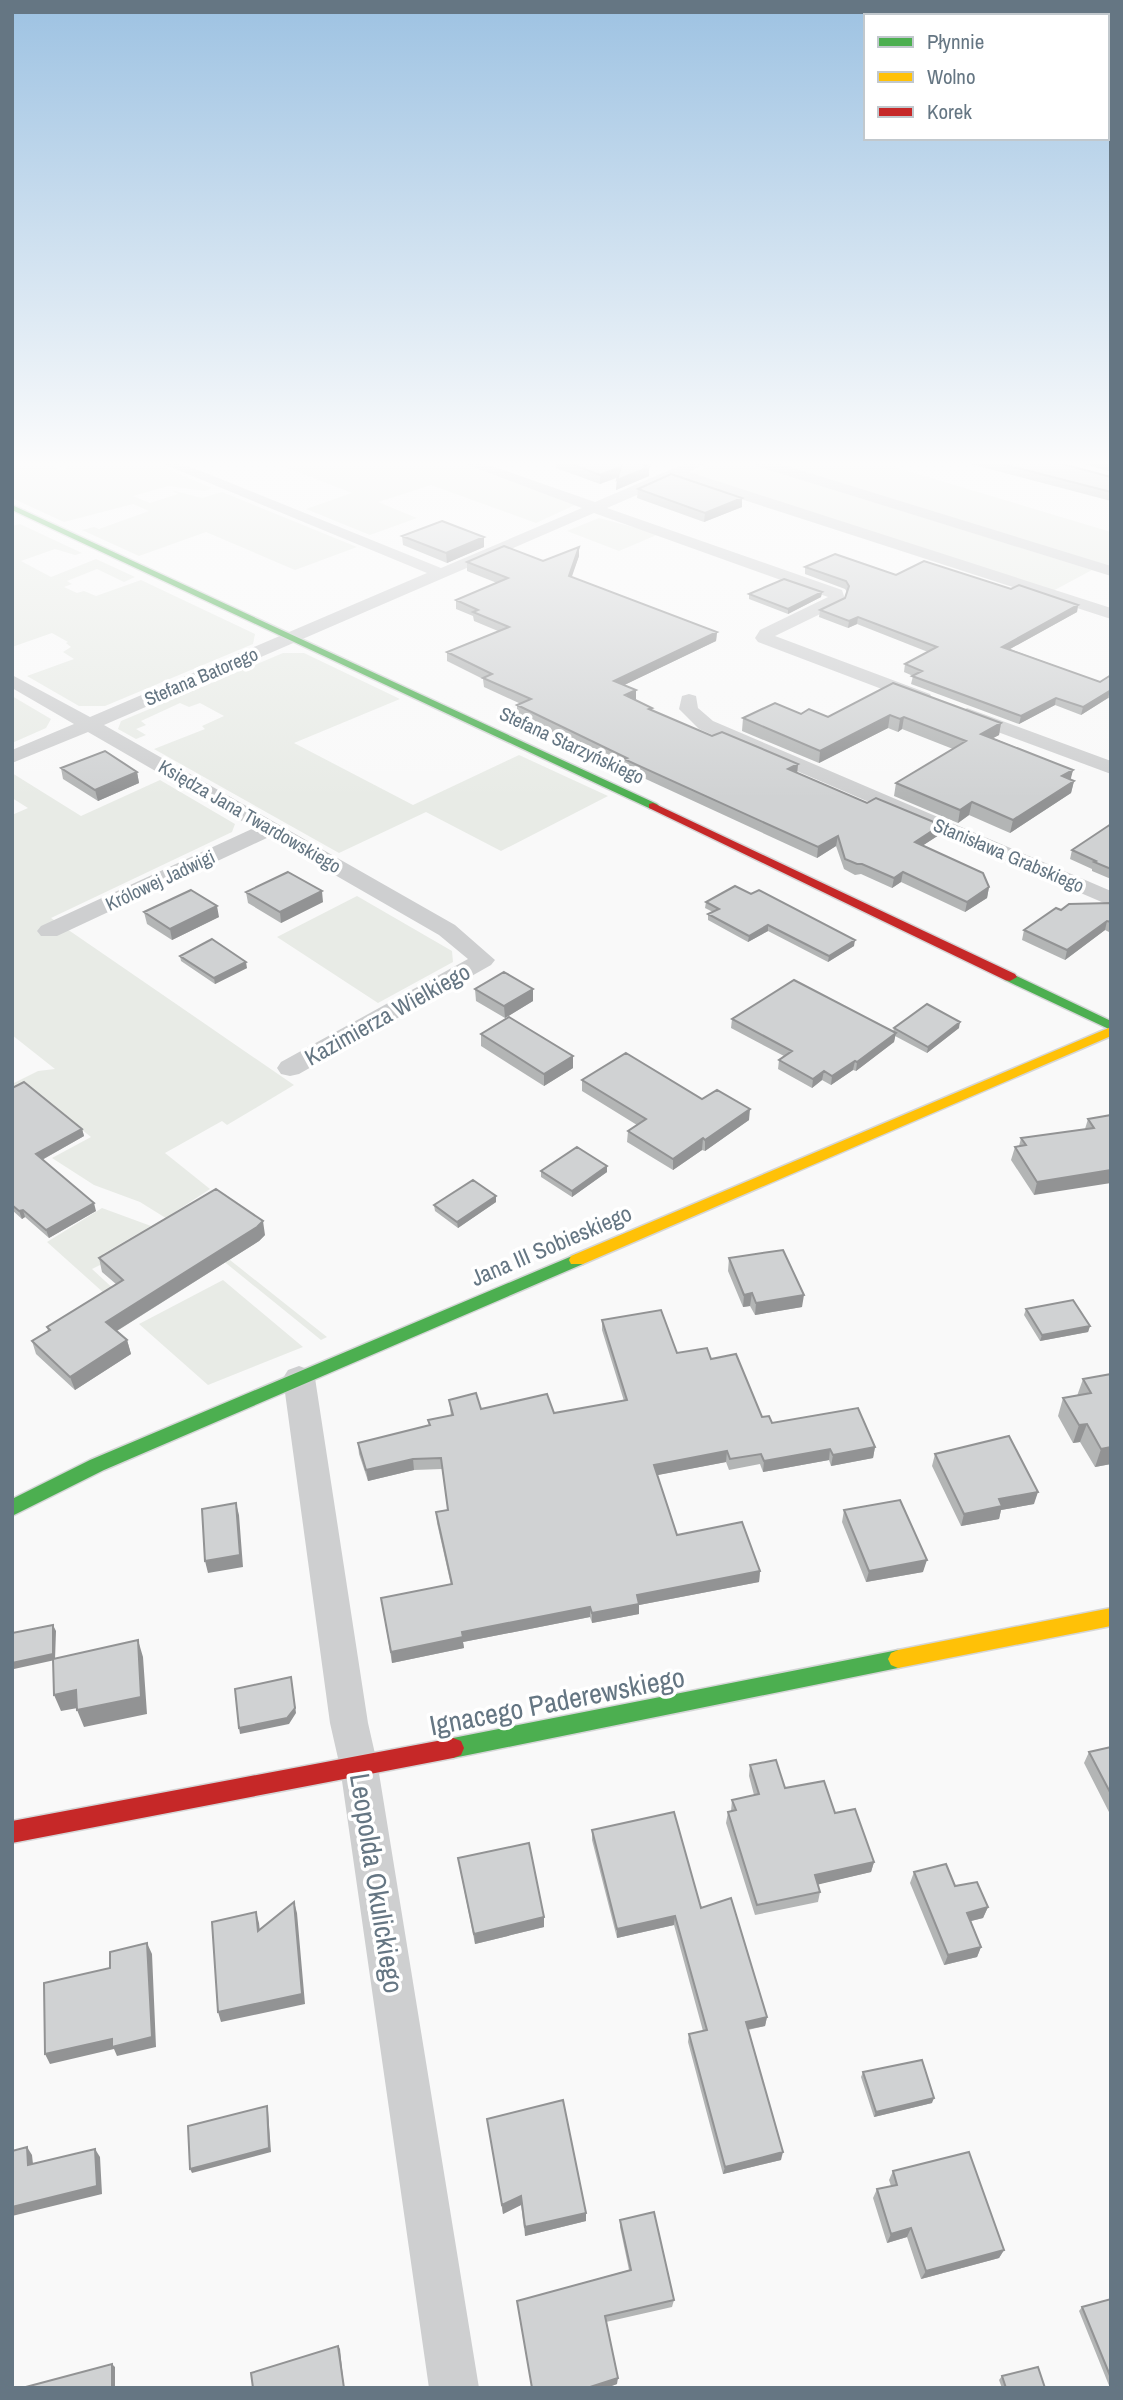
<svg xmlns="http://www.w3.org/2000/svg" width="1123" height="2400" font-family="'Archivo Narrow',sans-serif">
	<rect width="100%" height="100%" fill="#f9f9f9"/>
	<!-- green -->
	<path fill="#e8ebe6" d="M12 463H45L61 470 83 463H153L212 488 205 491 168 486 133 496 150 503 178 494 171 490 202 498 222 492 357 547 295 570 206 532 139 556 82 530 94 527 99 529 149 511 133 504 64 522 12 498Z
		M275 463H460L575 505 536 523 431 485 378 502 417 518 370 535 306 509 352 493Z
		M717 463H748L1092 570 1051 592 693 475 692 473Z
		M770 463H881L1111 532V567Z
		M599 518 659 534 619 551 567 531Z
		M20 524 82 553 75 555 55 549 21 561 51 577 96 559 135 577 124 582 97 569 67 581 72 584 64 587 77 593 84 591 96 596 141 580 255 634 253 644 105 706H79L27 676 74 659 63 652 71 647 66 643 68 642 52 633 12 647V526Z
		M283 653H304L400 699 294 743 413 805 519 755 608 796 501 851 426 812 339 853 154 749 205 729 202 726 224 716 200 703 189 707 180 703 141 721 146 725 136 729 146 735 136 739 118 729 121 721Z
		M12 696 51 719 46 728 12 743Z
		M12 773 81 816 160 780 235 824 232 832 51 918 294 1085 227 1125 222 1121 165 1153 210 1189 172 1214 327 1337 321 1340 185 1230 140 1202 94 1185 52 1158 91 1137 28 1087 12 1095V1084L38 1071 55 1069 12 1035V815L28 808 12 798Z
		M357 896 452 951 453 962 378 1003 277 937Z
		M102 1208 151 1226 103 1254 110 1260 92 1269 142 1315 134 1320 47 1242Z
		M223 1280 303 1347 208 1385 139 1324Z"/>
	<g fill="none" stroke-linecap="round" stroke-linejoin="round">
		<!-- fast casing -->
		<g stroke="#d5d6d7" stroke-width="3">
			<path id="fast" d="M12 505 657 804 659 806 653 809 649 808 12 510Z
				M1010 973 1111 1021V1030L1005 980V974Z
				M577 1254 583 1256 585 1260 583 1264 104 1470 12 1516V1499L90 1460Z
				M898 1650 905 1653 908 1659 905 1665 898 1668 453 1758 445 1755 442 1748 445 1741 453 1738Z"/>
		</g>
		<!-- slow casing -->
		<g stroke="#d5d6d7" stroke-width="3">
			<path id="slow" d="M1111 1027V1036L583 1264H571L569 1260 571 1256Z
				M1111 1608V1626L898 1668 891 1665 888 1659 891 1653 898 1650Z"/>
		</g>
		<!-- jam casing -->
		<g stroke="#d5d6d7" stroke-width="3">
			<path id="jam" d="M653 803 1015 974 1017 977 1010 981 1005 980 649 808V804Z
				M453 1738 461 1741 464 1748 461 1755 453 1758 12 1843V1821Z"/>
		</g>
		<!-- street -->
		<path fill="#cecfd0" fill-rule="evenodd" d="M161 463H181L441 568 582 508 462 463H483L595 502 686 463H706L689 472 1111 608V619L676 478 607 508 842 590 845 599 843 603 775 636 930 694 932 698 930 702H916L758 642 755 638 760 630 828 597 594 513 104 725 455 925 495 960 491 965 299 1074 290 1076 281 1074 277 1068 281 1062 468 959 439 935 269 837 57 936H41L37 931 41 926 254 828 88 732 12 763V750L74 724 12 688V675L90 717 427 573Z
			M754 463H777L1111 566V576L756 466Z
			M689 694 696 696 698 708 713 721 1111 891V906L699 729 679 709 682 696Z
			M967 708 1111 761V774L960 718 958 714Z
			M299 1366 310 1370 315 1378 368 1723 378 1767 479 2388H429L340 1767 330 1723 283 1378 288 1370Z"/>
		<!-- fast -->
		<use href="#fast" fill="#4caf50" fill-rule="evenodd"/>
		<!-- slow -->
		<use href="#slow" fill="#ffc107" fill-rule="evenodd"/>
		<!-- jam -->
		<use href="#jam" fill="#c62828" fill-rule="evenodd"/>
	</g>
	<!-- wall -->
	<path fill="#b3b5b5" d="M556 463H655L648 466 649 476 616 490 617 478 600 484 556 468Z
		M967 463H1059L1111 477V501Z
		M1081 463H1111V472Z
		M638 489 742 507 704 522 637 498Z
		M402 536 484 547 447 563 403 545Z
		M579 547V556L571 577 717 632 716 641 624 685 635 700 652 708V711L712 736 798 764 797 773 939 835 923 845 989 887 987 898 965 912 901 882 892 888 861 874 855 875 844 869 836 846 817 858 624 769V767L517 715V705L521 704 484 687 483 679 447 661V652L498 631 474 621 473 616 456 609V600L497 583 467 571V562L543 561Z
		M805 567 896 575 1011 589 1078 605 1077 612 1010 649 1100 682 1111 675V699L1108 698 1081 715 1055 705 1019 724 911 684 913 676 904 672 905 664 928 652 857 624 848 628 819 617 820 610 845 598 847 592 845 589 805 574Z
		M822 592 821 597 788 614 749 599V594Z
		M893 683 1001 723 999 735 993 738 1073 770 1070 779 1074 781 1071 793 1010 833 969 815 958 823 894 796 896 783 953 749 902 729 898 732 888 728 819 763 742 731 743 718 801 714 828 717Z
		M61 768 137 772 139 783 98 801 63 779Z
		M1111 824V879L1092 871V869L1070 859 1072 850Z
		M246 892 323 902 281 923 248 903Z
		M706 902 854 946 828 962 768 931 748 942 708 920V914L713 912 705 908Z
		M1111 903V933L1105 930 1065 960 1022 940 1024 930 1061 910Z
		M144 912 219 917 172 940 147 924Z
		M180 956 247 968 215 984 181 961Z
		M475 989 533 1001 505 1018 476 1001Z
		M732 1019 893 1032 894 1028H959L927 1053 895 1036 894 1042 856 1071 853 1070 831 1085 822 1080 812 1088 778 1069 779 1060 784 1056 731 1028Z
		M481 1034 573 1056V1068L544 1086 481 1046Z
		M582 1080 702 1099 749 1120 705 1151 702 1150 673 1170 627 1142 628 1131 637 1125 582 1091Z
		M12 1088 82 1129 84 1136 42 1160 96 1211 49 1238 25 1217 22 1219 12 1210Z
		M1111 1115 1034 1195 1011 1160 1015 1147 1019 1146 1021 1138 1085 1129 1088 1119Z
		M541 1171 607 1172 572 1197 541 1177Z
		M496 1202 458 1228 435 1211 434 1205Z
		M265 1235 259 1241 117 1331 127 1340 131 1354 75 1390 36 1354 32 1341 48 1331 47 1327 116 1284 102 1272 99 1258Z
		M729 1258 802 1307 755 1315 750 1306 743 1307 728 1271Z
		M1026 1309 1090 1326 1088 1332 1040 1341 1024 1315Z
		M602 1320 677 1353 711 1359 762 1417 772 1423 875 1447 873 1458 831 1466 829 1460 763 1472 760 1464 729 1470 726 1462 657 1475 677 1535 760 1571 759 1582 639 1605V1614L592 1623 590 1617 463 1642 464 1648 392 1663 383 1609 451 1585 437 1523 436 1512 448 1510 442 1469 414 1470 368 1481 359 1454 358 1443 429 1426 428 1420 451 1416 449 1400 481 1409 554 1413 624 1401 602 1330Z
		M1111 1374V1464L1095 1467 1080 1442 1073 1443 1058 1416 1063 1398 1077 1396 1083 1379Z
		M935 1454 1034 1504 1001 1510 999 1519 961 1526 932 1466Z
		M844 1510 923 1572 866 1582 842 1522Z
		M1111 1747V1816L1084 1763 1089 1752Z
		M750 1765 785 1788 835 1813 874 1862 871 1872 818 1884 820 1892 818 1902 755 1915 726 1823 728 1812 731 1811 732 1800 754 1795 749 1776Z
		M592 1830 701 1908 767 2017 765 2026 748 2030 781 2160 723 2174 688 2042 689 2034 703 2031 674 1925 617 1938 592 1840Z
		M458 1858 544 1917V1927L475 1944 460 1869Z
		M914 1872 955 1886 988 1907 983 1918 971 1921 981 1947 977 1957 944 1965 910 1883Z
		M863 2072 932 2103 874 2117 861 2077Z
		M487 2119 586 2221 525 2236 521 2205 503 2214Z
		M893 2171 1004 2250 999 2258 921 2279 907 2237 887 2243 873 2198 877 2189 891 2186 889 2180Z
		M620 2220 674 2300 672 2307 606 2322 617 2384 606 2388H532L517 2301 629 2270 620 2227Z
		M1111 2299V2388H1110L1079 2311 1082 2307Z
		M1002 2376 1045 2388H1002L999 2380Z"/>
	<!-- shaded-wall -->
	<path fill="#929394" d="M634 463H655L634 471Z
		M621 467 620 476 600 484V475Z
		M649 467V476L616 490 617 480Z
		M742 498V507L704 522 705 513Z
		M484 537V547L447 563 446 553Z
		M579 547V556L569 585V576Z
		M822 592 821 597 788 614V609Z
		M1078 605 1077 612 1001 654 1002 647Z
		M858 617 857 624 848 628 849 621Z
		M717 632 716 641 614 690V681Z
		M636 690V699L625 704V695Z
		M1110 690 1108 698 1081 715 1083 707Z
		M1056 698 1055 705 1019 724 1021 716Z
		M890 715 888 728 819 763 820 751Z
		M904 717 902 729 898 732 900 719Z
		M1001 723 999 735 978 746 981 734Z
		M798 764 797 774 788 769Z
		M1073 770 1070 782 1062 776Z
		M137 772 139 783 98 801 95 790Z
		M1074 781 1071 793 1010 833 1013 820Z
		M972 802 969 815 958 823 960 810Z
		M941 825 939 835 913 852 915 842Z
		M838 836 836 846 817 858 818 847Z
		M903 872 901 882 892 888 894 878Z
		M989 887 987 898 965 912 967 902Z
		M322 891 323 902 281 923 280 912Z
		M217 906 219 917 172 940 170 929Z
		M1107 921 1105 930 1065 960 1067 950Z
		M768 925V931L748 942 749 936Z
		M855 940 854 946 828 962 829 956Z
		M246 962 247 968 215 984 214 978Z
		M533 989V1001L505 1018 504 1006Z
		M960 1022 959 1028 927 1053 928 1047Z
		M896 1033 894 1042 856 1071 857 1062Z
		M573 1056V1068L544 1086V1074Z
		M855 1061 853 1070 831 1085 832 1076Z
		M824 1071 822 1080 812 1088 813 1079Z
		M750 1109 749 1120 705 1151V1140Z
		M82 1129 84 1136 38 1162 36 1154Z
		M703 1138 702 1150 673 1170V1159Z
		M607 1166V1172L572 1197V1191Z
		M1111 1170V1183L1034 1195 1037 1182Z
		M496 1196V1202L458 1228 457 1222Z
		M94 1203 96 1211 49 1238 46 1230Z
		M23 1210 25 1217 22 1219 19 1211Z
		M263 1221 265 1235 259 1241 110 1335 106 1322Z
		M752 1293 750 1306 743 1307 744 1295Z
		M804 1295 802 1307 755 1315 756 1303Z
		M1090 1326 1088 1332 1040 1341 1042 1335Z
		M127 1340 131 1354 75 1390 70 1377Z
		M1087 1424 1080 1442 1073 1443 1079 1425Z
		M875 1447 873 1458 831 1466 833 1455Z
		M1111 1447V1464L1095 1467 1101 1449Z
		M830 1449 829 1460 763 1472 764 1461Z
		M727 1451 726 1462 653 1476 654 1465Z
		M413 1459 414 1470 368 1481 366 1470Z
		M1038 1492 1034 1504 1001 1510 999 1519 961 1526 964 1514 999 1499Z
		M236 1503 239 1515 243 1567 208 1573 205 1561Z
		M927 1560 923 1572 866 1582 869 1571Z
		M760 1571 759 1582 639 1605V1614L592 1623V1613L637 1595Z
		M590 1607V1617L463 1642 464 1648 392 1663 391 1652 462 1632Z
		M53 1625 56 1631 55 1660 14 1669 12 1663Z
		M138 1640 143 1657 147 1714 84 1727 77 1710Z
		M292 1683 296 1713 289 1724 240 1734 239 1728Z
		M76 1690 83 1707 61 1711 54 1695Z
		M874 1862 871 1872 812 1886 815 1875Z
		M294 1902 297 1913 305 2004 221 2022 218 2012Z
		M988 1907 983 1918 963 1923 967 1913Z
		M256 1912 259 1923 261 1941 258 1931Z
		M675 1916 674 1925 617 1938V1929Z
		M544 1917V1927L475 1944 474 1934Z
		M147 1943 152 1954 156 2047 117 2056 114 2049 50 2064 45 2054Z
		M981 1947 977 1957 944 1965 948 1955Z
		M767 2017 765 2026 744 2030 746 2022Z
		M934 2098 932 2103 874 2117 876 2112Z
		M267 2106 268 2111 271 2152 192 2173 190 2169Z
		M27 2147 32 2155 34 2173 28 2165Z
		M95 2149 100 2157 102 2194 12 2216V2207Z
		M783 2152 781 2160 723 2174 725 2167Z
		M521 2196V2205L503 2214 502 2205Z
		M586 2213V2221L525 2236V2227Z
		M911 2228 907 2237 887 2243 891 2234Z
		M1004 2250 999 2258 921 2279 926 2271Z
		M338 2346 340 2349 344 2388Z
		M112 2364 115 2367V2388H112Z
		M618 2378 617 2384 606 2388H587Z"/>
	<!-- building -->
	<path fill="#d0d2d3" stroke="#929394" stroke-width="2" d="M569 463H639L649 467 617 480 621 467 600 475Z
		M998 463H1059L1111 477V492Z
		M671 474 742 498 705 513 638 489Z
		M442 521 484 537 446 553 402 536Z
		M504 546 543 561 579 547 569 576 717 632 614 681 636 690 625 695 652 708 649 709 712 736 722 732 798 764 788 769 867 803 876 798 941 825 915 842 983 873 989 887 967 902 903 872 894 878 862 864H857L845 859 838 836 818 847 624 759 627 758 517 705 531 699 483 678 492 674 447 652 509 627 473 612 478 610 456 600 508 578 467 562Z
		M835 554 896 575 924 561 1011 589 1019 585 1078 605 1002 647 1100 682 1111 675V690L1083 707 1056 698 1021 716 912 676 922 671 905 664 937 647 858 617 849 621 820 610 845 598 849 586 846 581 805 567Z
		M784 579 822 592 788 609 749 594Z
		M893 683 1001 723 981 734 1073 770 1062 776 1074 781 1013 820 972 802 960 810 896 783 966 741 904 717 900 719 890 715 820 751 743 718 775 703 801 714 809 709 828 717Z
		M105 751 137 772 95 790 61 768Z
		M1111 824V869L1094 862 1096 861 1072 850Z
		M288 872 322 891 280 912 246 892Z
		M735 886 751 894 759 890 855 940 829 956 768 925 749 936 708 914 719 909 706 902Z
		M191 890 217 906 170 929 144 912Z
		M1111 903V922L1107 921 1067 950 1024 930 1056 908 1061 910 1069 904Z
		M212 939 246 962 214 978 180 956Z
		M504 972 533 989 504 1006 475 989Z
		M794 980 896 1033 857 1062 855 1061 832 1076 824 1071 813 1079 779 1060 792 1051 732 1019Z
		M927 1004 960 1022 928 1047 894 1028Z
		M509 1017 573 1056 544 1074 481 1034Z
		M626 1053 702 1099 717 1090 750 1109 705 1140 703 1138 673 1159 628 1131 646 1119 582 1080Z
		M24 1082 82 1129 36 1154 94 1203 46 1230 23 1210 19 1211 12 1205V1088Z
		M1111 1115V1170L1037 1182 1015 1147 1026 1145 1021 1138 1094 1128 1088 1119Z
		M577 1147 607 1166 572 1191 541 1171Z
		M473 1180 496 1196 457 1222 434 1205Z
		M216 1189 263 1221 257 1227 106 1322 127 1340 70 1377 32 1341 50 1330 47 1327 123 1280 99 1258Z
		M783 1250 804 1295 756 1303 752 1293 744 1295 729 1258Z
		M1073 1300 1090 1326 1042 1335 1026 1309Z
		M661 1310 677 1353 707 1348 711 1359 736 1354 762 1417 769 1416 772 1423 858 1408 875 1447 833 1455 830 1449 764 1461 761 1454 730 1459 727 1451 654 1465 677 1535 742 1522 760 1571 637 1595 639 1604 592 1613 590 1607 462 1632 463 1637 391 1652 381 1598 452 1584 436 1512 448 1510 441 1458 413 1459 366 1470 358 1443 430 1425 428 1420 453 1415 449 1400 476 1393 481 1409 547 1394 554 1413 627 1400 602 1320Z
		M1111 1374V1447L1101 1449 1087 1424 1079 1425 1063 1398 1091 1393 1083 1379Z
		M1009 1436 1038 1492 999 1499 1002 1506 964 1514 935 1454Z
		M900 1500 927 1560 869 1571 844 1510Z
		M236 1503 240 1555 205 1561 202 1509Z
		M53 1625V1654L12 1663V1633Z
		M138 1640 141 1697 77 1710 76 1690 54 1695 53 1659Z
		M291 1677 295 1708 287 1718 239 1728 235 1689Z
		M1111 1747V1794L1089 1752Z
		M776 1760 785 1788 824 1781 835 1813 855 1809 874 1862 815 1875 820 1892 757 1905 728 1812 736 1810 732 1800 759 1794 750 1765Z
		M674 1812 701 1908 731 1898 767 2017 746 2022 783 2152 725 2167 689 2034 707 2030 675 1916 617 1929 592 1830Z
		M529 1843 544 1917 474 1934 458 1858Z
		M946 1864 955 1886 977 1882 988 1907 967 1913 981 1947 948 1955 914 1872Z
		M294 1902 302 1994 218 2012 212 1922 256 1912 258 1931Z
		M147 1943 152 2037 112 2047V2039L45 2054 44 1983 110 1968V1952Z
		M922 2060 934 2098 876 2112 863 2072Z
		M563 2100 586 2213 525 2227 521 2196 502 2205 487 2119Z
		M267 2106 269 2148 190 2169 188 2126Z
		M27 2147 28 2165 95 2149 97 2186 12 2207V2151Z
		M969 2152 1004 2250 926 2271 911 2228 891 2234 877 2189 897 2185 893 2171Z
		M654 2212 674 2300 605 2316 618 2378 587 2388H532L517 2301 631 2270 620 2220Z
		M1111 2299V2378L1082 2307Z
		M338 2346 344 2388H253L251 2373Z
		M112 2364V2388H22Z
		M1038 2367 1045 2388H1006L1002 2376Z"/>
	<!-- sky -->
	<linearGradient id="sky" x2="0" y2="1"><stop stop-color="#9dc2e2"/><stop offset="0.58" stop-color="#fcfcfc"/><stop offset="1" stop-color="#fcfcfc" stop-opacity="0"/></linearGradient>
	<rect width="1123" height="799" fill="url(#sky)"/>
	<g text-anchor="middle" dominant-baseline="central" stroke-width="7" stroke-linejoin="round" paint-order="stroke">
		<!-- far-street labels -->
		<g font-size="19" fill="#657683" stroke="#fff">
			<text transform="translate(201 676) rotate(-23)">Stefana Batorego</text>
			<text transform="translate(572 745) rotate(25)">Stefana Starzyńskiego</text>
			<text transform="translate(250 816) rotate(30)">Księdza Jana Twardowskiego</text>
			<text transform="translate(1009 855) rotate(23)">Stanisława Grabskiego</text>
			<text transform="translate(160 880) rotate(-25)">Królowej Jadwigi</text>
		</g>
		<!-- street labels -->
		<g font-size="23" fill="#657683" stroke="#fff">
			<text transform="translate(387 1014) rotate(-29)">Kazimierza Wielkiego</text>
			<text transform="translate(551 1245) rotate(-23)">Jana III Sobieskiego</text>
		</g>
		<!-- near-street labels -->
		<g font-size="28" fill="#657683" stroke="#fff">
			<text transform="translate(557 1701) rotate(-11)">Ignacego Paderewskiego</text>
			<text transform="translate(377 1883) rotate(81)">Leopolda Okulickiego</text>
		</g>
	</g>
	<!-- border -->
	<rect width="1123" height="2400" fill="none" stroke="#657683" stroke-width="28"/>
	<!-- legend -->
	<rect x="864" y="14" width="245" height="126" fill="#ffffff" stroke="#c1c8cd" stroke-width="2"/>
	<rect x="878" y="37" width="35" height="10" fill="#4caf50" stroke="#c1c8cd" stroke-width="2"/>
	<text x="927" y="49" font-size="21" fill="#657683">Płynnie</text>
	<rect x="878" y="72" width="35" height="10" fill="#ffc107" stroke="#c1c8cd" stroke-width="2"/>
	<text x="927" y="84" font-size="21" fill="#657683">Wolno</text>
	<rect x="878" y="107" width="35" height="10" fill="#c62828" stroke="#c1c8cd" stroke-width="2"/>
	<text x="927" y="119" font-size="21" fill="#657683">Korek</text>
</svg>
